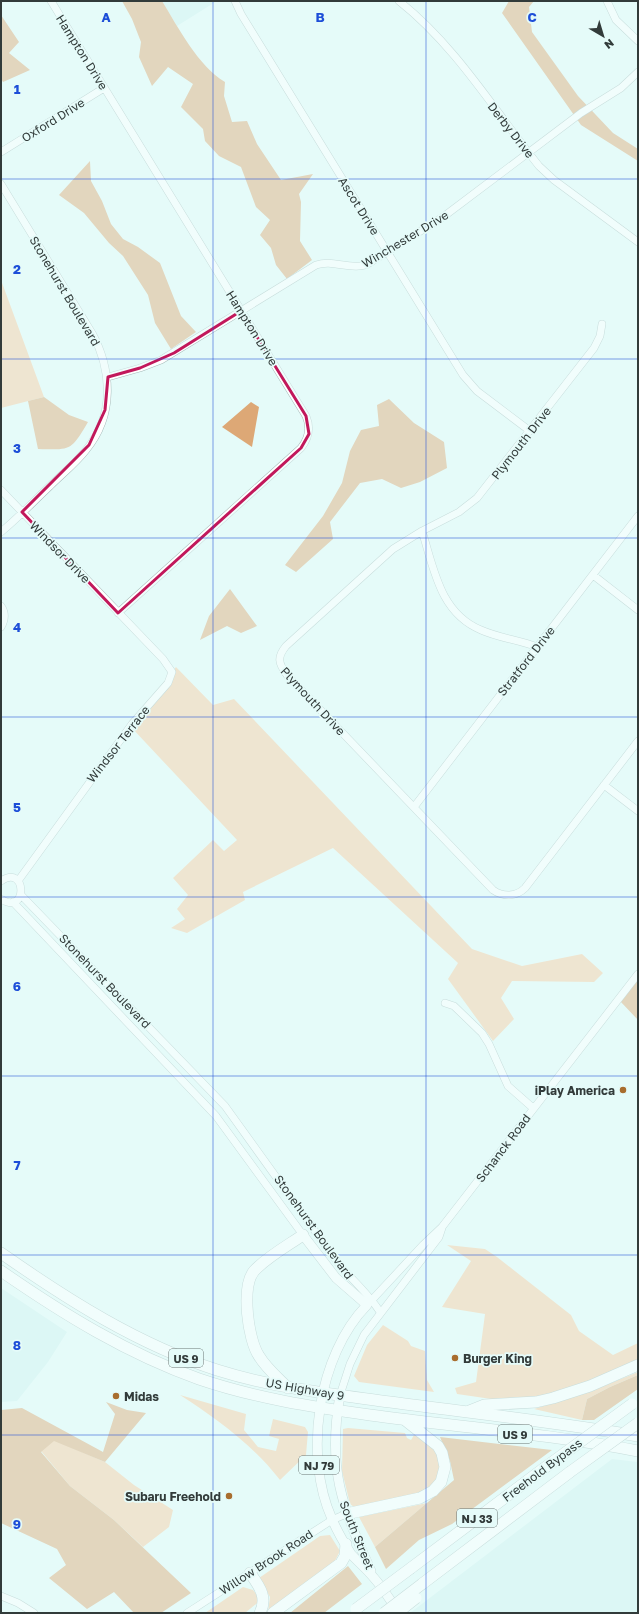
<svg xmlns="http://www.w3.org/2000/svg" width="639" height="1614" font-family="'Golos Text',sans-serif">
	<rect width="100%" height="100%" fill="#e5fbf9"/>
	<!-- built -->
	<path fill="#d1f1ef" d="M162 1H217L177 26Z
		M1 1288 67 1332 48 1362 17 1401 1 1402Z
		M612 1459 638 1462V1613H410Z"/>
	<!-- green -->
	<path fill="#f9cba0" d="M1 280 44 397 1 408Z
		M176 667 213 705 234 699 472 949 522 966 582 954 603 973 594 982 512 981 501 998 514 1019 493 1041 448 979 458 963 333 848 243 892 245 900 187 933 171 928 185 919 177 909 188 895 173 878 213 840 224 851 237 840 130 726Z
		M447 1245 485 1249 497 1257 571 1315 579 1331 613 1355 638 1343V1362L554 1395 505 1401 457 1394 455 1388 476 1382 485 1314 442 1307 471 1261Z
		M383 1325 408 1341 411 1346 425 1351 427 1380 434 1392 359 1382 354 1376 367 1345Z
		M638 1372V1375L610 1387 587 1399 582 1420 534 1409 596 1389Z
		M180 1395 246 1414 244 1430 258 1447 276 1451 279 1439 269 1436 273 1419 305 1427 308 1432 306 1455 280 1480C253 1445 217 1419 180 1395Z
		M348 1428 405 1433 407 1438 411 1440 414 1435C419 1438 426 1441 431 1444 449 1460 442 1483 423 1494L354 1507 350 1504 342 1471 343 1429Z
		M54 1440 105 1462 134 1485 173 1510 169 1527 143 1547 114 1520 70 1486 41 1451Z
		M427 1503 375 1547 359 1517Z
		M330 1535 340 1551 335 1561 268 1612 270 1597 259 1578 320 1536Z
		M243 1587 253 1590 261 1600 245 1613H205Z"/>
	<!-- forest -->
	<path fill="#dda876" d="M122 1H162C178 27 198 66 225 82L224 96 232 122 247 121 257 144 281 180 313 174 299 194 301 202 300 241 312 260 287 279 276 265 271 248 260 235 270 220 256 207 241 167 219 156 205 141 203 129 181 107 193 84 168 67 152 86 139 57 141 42 132 19Z
		M509 1H534L529 7 532 32 578 96 613 133 638 149V161L581 125 502 13Z
		M1 15 19 42 9 53 30 70 3 82 1 79Z
		M90 161 91 181 102 201 111 224 123 239 138 247 160 263 181 316 196 332 171 349 155 323 148 295 123 256 109 243 84 213 59 195Z
		M44 397 69 415 88 422C71 451 71 450 38 449L28 401Z
		M389 399 414 423 444 442 447 468 420 482 401 488 382 479 360 483 330 522 333 539 296 572 285 565 323 516 342 483 350 451 361 430 379 426 377 405Z
		M251 402 259 407 252 447 222 427Z
		M230 589 257 626 241 633 227 626 200 640 209 616Z
		M636 981 638 983V1020L620 1001Z
		M638 1375V1389L594 1420H582L587 1399 610 1387Z
		M106 1402 127 1410 146 1413 105 1462 54 1441 41 1452 70 1486 114 1520 191 1593 161 1613H134L114 1592 87 1609 49 1578 66 1565 57 1549 1 1523V1410L22 1408 103 1452 115 1414Z
		M440 1437 552 1450 452 1524 419 1540 386 1569 375 1547 454 1480 450 1461Z
		M348 1566 362 1584 324 1613H290Z"/>
	<g fill="none" stroke-linecap="round" stroke-linejoin="round">
		<!-- minor casing -->
		<g stroke="#a5bab9" stroke-width="8">
			<path id="minor" d="M51 1 306 416C311 428 309 438 301 448L118 613
				M235 1 241 14 463 375 477 391 530 431
				M399 1C456 46 494 110 539 166L554 180 638 242
				M607 1 616 20 638 41
				M1 152 104 88
				M1 184 92 333C112 370 115 415 86 450 76 463 62 474 50 486 34 501 18 518 1 532
				M602 324 600 336 594 348 477 498 459 512 422 531 393 549 286 646C277 657 278 663 287 675L493 890C503 897 516 897 525 888L638 741
				M108 377 140 368 161 360 316 265C333 259 348 270 366 265L443 217 581 113 621 88 638 72
				M1 490 163 659 172 672 168 683 132 724 18 881
				M422 531C434 569 440 613 481 630 499 638 519 640 537 647
				M593 575 638 610
				M1 606C6 613 5 620 1 627
				M604 785 638 811
				M414 807 638 516
				M1 881C27 863 28 917 1 899
				M21 895 225 1106 338 1263C352 1280 369 1294 380 1312
				M13 902 216 1116 303 1235
				M445 1003 454 1006 482 1033 489 1044 508 1086 533 1108
				M370 1302 423 1245 442 1227 638 974
				M340 1395 350 1364 364 1335 439 1237 442 1228
				M1 1596 18 1603 34 1613
				M187 1613 332 1520 346 1514"/>
		</g>
		<!-- major casing -->
		<g stroke="#a5bab9" stroke-width="10">
			<path id="major" d="M303 1235 336 1278 367 1305C318 1355 303 1455 332 1519 337 1531 344 1543 351 1554 358 1562 367 1569 374 1578 383 1588 390 1600 397 1610
				M340 1395C327 1469 342 1506 371 1571"/>
		</g>
		<!-- highway casing -->
		<g stroke="#a5bab9" stroke-width="12">
			<path id="highway" d="M1 1253C68 1300 139 1345 217 1370 274 1388 332 1394 390 1402 473 1413 556 1422 638 1436
				M1 1271C63 1314 128 1354 199 1379 255 1398 312 1407 370 1415 459 1427 550 1434 638 1451
				M288 1388C278 1378 266 1368 259 1356 248 1340 241 1287 254 1271 267 1257 287 1246 303 1235
				M469 1411 484 1405 536 1402 553 1398 590 1386 638 1365
				M346 1514 420 1498 433 1491 441 1482 445 1467 442 1453 438 1446 405 1420
				M411 1568 543 1469
				M250 1573C259 1586 268 1597 260 1613
				M422 1584 570 1472
				M273 1613 341 1563 345 1556 346 1544"/>
		</g>
		<!-- minor -->
		<use href="#minor" stroke="#fff" stroke-width="7"/>
		<!-- major -->
		<use href="#major" stroke="#fff" stroke-width="9"/>
		<!-- highway -->
		<use href="#highway" stroke="#fff" stroke-width="11"/>
		<!-- highway-bridge casing -->
		<g stroke="#a5bab9" stroke-width="12" stroke-linecap="butt">
			<path id="highway-bridge" d="M543 1469 632 1404
				M570 1472 638 1423
				M356 1609 411 1568
				M384 1613 422 1584
				M397 1613 416 1598"/>
		</g>
		<!-- highway-bridge -->
		<use href="#highway-bridge" stroke="#fff" stroke-width="11"/>
	</g>
	<!-- marked area -->
	<path d="M0 0H639V1614H0ZM241 311 306 416 309 434 301 448 118 613 22 512 89 445 105 410 108 377 140 368 174 353Z" fill="#e5fbf9" fill-opacity=".55" fill-rule="evenodd"/>
	<path fill="none" stroke="#c2185b" stroke-width="3" stroke-linejoin="round" d="M241 311 306 416 309 434 301 448 118 613 22 512 89 445 105 410 108 377 140 368 174 353Z"/>
	<!-- grid -->
	<path fill="none" stroke="#1d4ed8" stroke-width="1" stroke-opacity="0.55" d="M213 1V1613M426 1V1613M1 179H638M1 359H638M1 538H638M1 717H638M1 897H638M1 1076H638M1 1255H638M1 1435H638"/>
	<!-- markers -->
	<g fill="#a86d2e" stroke="#e5fbf9" stroke-width="1.5">
		<circle cx="623" cy="1090" r="4"/>
		<circle cx="455" cy="1358" r="4"/>
		<circle cx="116" cy="1396" r="4"/>
		<circle cx="229" cy="1496" r="4"/>
	</g>
	<g text-anchor="middle" dominant-baseline="central" stroke-width="3.5" stroke-linejoin="round" paint-order="stroke">
		<!-- shield labels -->
		<g fill="#e5fbf9" stroke="#687573" stroke-width="1">
			<rect x="169" y="1349" width="34" height="18" rx="3"/>
			<rect x="498" y="1425" width="34" height="18" rx="3"/>
			<rect x="299" y="1456" width="40" height="18" rx="3"/>
			<rect x="457" y="1509" width="40" height="18" rx="3"/>
		</g>
		<g font-size="11" font-weight="bold" fill="#323b3a">
			<text x="186" y="1358">US 9</text>
			<text x="515" y="1434">US 9</text>
			<text x="319" y="1465">NJ 79</text>
			<text x="477" y="1518">NJ 33</text>
		</g>
		<!-- street labels -->
		<g font-size="12" fill="#323b3a" stroke="#e5fbf9">
			<text transform="translate(82 52) rotate(58)">Hampton Drive</text>
			<text transform="translate(53 120) rotate(-32)">Oxford Drive</text>
			<text transform="translate(511 130) rotate(52)">Derby Drive</text>
			<text transform="translate(359 206) rotate(58)">Ascot Drive</text>
			<text transform="translate(405 239) rotate(-31)">Winchester Drive</text>
			<text transform="translate(65 291) rotate(59)">Stonehurst Boulevard</text>
			<text transform="translate(252 328) rotate(58)">Hampton Drive</text>
			<text transform="translate(521 443) rotate(-52)">Plymouth Drive</text>
			<text transform="translate(60 552) rotate(46)">Windsor Drive</text>
			<text transform="translate(526 661) rotate(-52)">Stratford Drive</text>
			<text transform="translate(313 701) rotate(47)">Plymouth Drive</text>
			<text transform="translate(118 744) rotate(-52)">Windsor Terrace</text>
			<text transform="translate(105 981) rotate(46)">Stonehurst Boulevard</text>
			<text transform="translate(503 1148) rotate(-53)">Schanck Road</text>
			<text transform="translate(314 1227) rotate(54)">Stonehurst Boulevard</text>
			<text transform="translate(305 1389) rotate(10)">US Highway 9</text>
			<text transform="translate(542 1470) rotate(-37)">Freehold Bypass</text>
			<text transform="translate(357 1535) rotate(68)">South Street</text>
			<text transform="translate(266 1562) rotate(-33)">Willow Brook Road</text>
		</g>
		<!-- poi labels -->
		<g font-size="12" font-weight="bold" fill="#323b3a" stroke="#e5fbf9" text-anchor="end">
			<text x="615" y="1090">iPlay America</text>
			<text x="463" y="1358" text-anchor="start">Burger King</text>
			<text x="124" y="1396" text-anchor="start">Midas</text>
			<text x="221" y="1496">Subaru Freehold</text>
		</g>
	</g>
	<g font-size="13" text-anchor="middle" font-weight="bold" fill="#1d4ed8" stroke="#e5fbf9" stroke-width="3.5" stroke-linejoin="round" paint-order="stroke">
		<text x="106" y="22">A</text>
		<text x="320" y="22">B</text>
		<text x="532" y="22">C</text>
		<text x="17" y="94">1</text>
		<text x="17" y="274">2</text>
		<text x="17" y="453">3</text>
		<text x="17" y="632">4</text>
		<text x="17" y="812">5</text>
		<text x="17" y="991">6</text>
		<text x="17" y="1170">7</text>
		<text x="17" y="1350">8</text>
		<text x="17" y="1529">9</text>
	</g>
	<!-- border -->
	<rect width="639" height="1614" fill="none" stroke="#323b3a" stroke-width="4"/>
	<!-- north arrow -->
	<g transform="translate(603 36) rotate(142)" stroke="#e5fbf9" stroke-width="3" paint-order="stroke">
	<path d="M0-3L7 15L0 10L-7 15Z" fill="#323b3a"/>
	<text y="-6" font-size="11" font-weight="bold" text-anchor="middle" fill="#323b3a">N</text>
	</g>
</svg>
